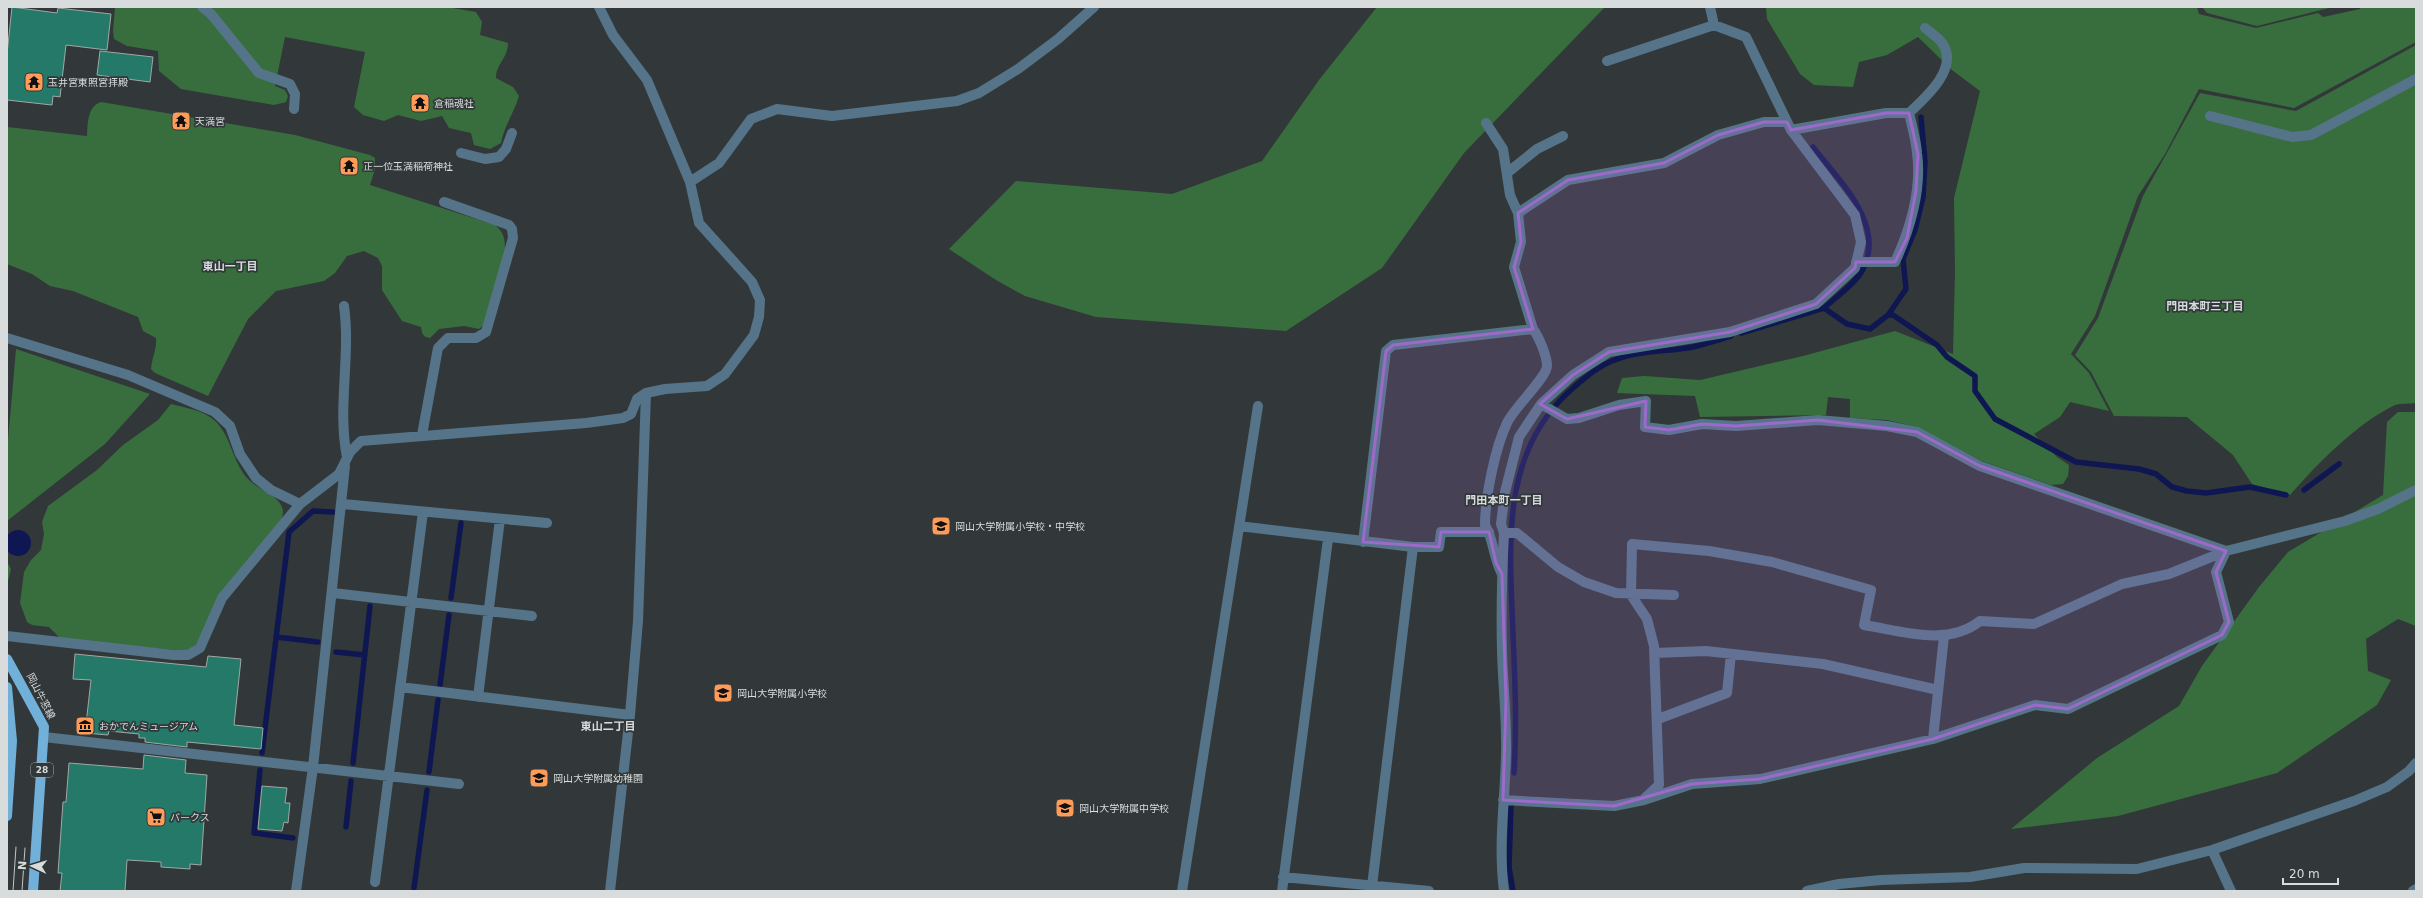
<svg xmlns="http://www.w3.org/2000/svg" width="2423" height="898" font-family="'DejaVu Sans','Noto Sans JP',sans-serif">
	<rect width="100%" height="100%" fill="#323839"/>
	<!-- green -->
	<path fill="#386e3d" d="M112 7H447L476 12 482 22 480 35 508 43C508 58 496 64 496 78L513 87 519 96C514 113 504 126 501 143L490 149 474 145 471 133 449 128 442 116 421 121 398 115 384 121 363 115 354 107 365 52 285 37 275 86 285 90 288 96 286 102 274 105 181 89 159 71 158 51 127 46 114 39 113 31 115 8Z
		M1377 7H1605L1464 153 1382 268 1286 331 1096 317 1025 296 996 280 949 249 1016 181 1172 194 1262 161 1319 80Z
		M1766 7H2197L2199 14 2256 28 2318 13 2323 17 2360 9 2361 7H2416V42L2294 108 2199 89 2165 154 2138 196 2095 316 2071 354 2089 373 2109 411 2070 402 2060 417 2034 434 2057 457 2069 465 2068 476 2063 484 2051 485 1982 461 1917 427 1887 420 1850 418V399L1828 397 1826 415 1700 417 1695 396 1617 393 1622 378 1644 376 1700 380 1803 356 1895 331 1953 354 1955 272 1954 198 1980 91 1952 70 1918 37 1887 55 1859 62 1853 87 1814 85 1800 74 1767 19Z
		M2202 7H2333L2257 26 2207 13Z
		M2416 45V403C2410 404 2400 403 2395 405 2356 424 2318 463 2290 495L2252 484 2233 455 2187 417 2114 416 2091 372 2075 355 2098 318 2143 196 2200 93 2296 111Z
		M101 102 295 135 370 155 375 158V169L370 185 495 225C505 233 505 240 505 253L484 325 479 329 464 326 439 329 430 338C423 337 422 334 421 327L402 321 382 290V266L378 258 364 251 347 256 335 273 324 281 276 291 248 319 208 396 155 373 151 369C152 357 157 349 156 338L143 331 138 317 73 291 50 286 32 274 7 264V127L87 136C88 123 87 107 101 102Z
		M16 349 150 394 105 444 7 521V452Z
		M171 404C186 408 202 410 214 420 232 436 232 463 249 480 261 492 291 499 281 520L223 591 199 641 193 648 185 651 61 639 49 627 32 625 27 622 20 603 24 572 31 560 41 550 44 534 42 522 48 506 97 470 123 445 158 420Z
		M2398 412H2416V626L2398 619 2366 639 2368 671 2391 680 2377 705 2277 773 2118 816 2011 829 2097 758 2179 706 2202 666 2259 587 2288 552 2383 495 2387 422Z
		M7 562 11 569 7 585Z"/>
	<!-- water -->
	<path fill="#0e1751" d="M5 543a13 13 0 1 1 26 0a13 13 0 1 1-26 0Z"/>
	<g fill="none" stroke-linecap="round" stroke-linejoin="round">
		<!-- stream -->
		<path stroke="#0e1751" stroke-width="5.5" d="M1813 147C1839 181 1886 224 1863 269 1857 282 1835 298 1824 308
			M1888 315 1906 289 1903 259 1915 230 1923 197 1925 162 1921 117
			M1741 333 1824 308 1847 324 1870 329 1888 315H1893L1937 345 1947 357 1975 376V391L1995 419 2076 462 2139 469 2156 474 2172 487 2187 491 2206 493 2250 487 2286 495
			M2304 490 2339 464
			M451 598 461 523
			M276 637 318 642
			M336 652 365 655
			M440 685 449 615
			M262 753 289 532 313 511 333 512
			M353 763 370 606
			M260 770 254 833 293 838
			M429 772 438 700
			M1514 773C1517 727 1515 680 1513 634 1510 546 1499 452 1573 388 1585 378 1597 367 1612 361 1637 350 1667 352 1693 347 1705 344 1718 340 1731 336
			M1511 805 1509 867 1513 891
			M346 827 351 781
			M414 888 427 790"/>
	</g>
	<!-- building -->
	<path fill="#247968" stroke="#a0a8a6" d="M12 7 57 13 58 8 111 14 107 50 66 45 60 97 53 96 52 105 7 100V54Z
		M100 51 153 57 150 82 97 75Z
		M75 654 206 667 208 656 241 659 234 725 263 728 261 749 187 742V747L145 742V738H139V734L109 731 108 735 85 733 91 680 73 679Z
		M144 755 186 760 185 773 207 775 201 865 190 864V869L161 867V862L127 860 125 891H60L62 873H58L63 802H66L69 763 143 769Z
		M262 786 287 788 285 803H290L288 823 284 822 282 831 258 829Z"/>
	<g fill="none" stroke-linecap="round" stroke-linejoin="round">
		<!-- minor -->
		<path stroke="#567489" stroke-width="10" d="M202 7 211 14 259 73 290 84 295 94 294 109
			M1710 7 1714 25
			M2210 116 2292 137 2311 135 2416 79
			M1486 123 1503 149 1510 195 1518 213 1521 242 1514 267 1533 329C1539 337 1547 356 1547 366 1547 377 1513 409 1507 423 1495 448 1485 498 1485 525 1494 540 1493 558 1502 574
			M1791 130 1886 113H1909
			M461 153 485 159 499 157 506 149 512 133
			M1507 173 1537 149 1563 136
			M690 182 719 163 751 119 777 109 832 116 957 101 979 93 1018 69 1058 39 1094 7
			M1518 213 1568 180 1664 163 1718 135 1764 122H1787
			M1856 262H1895C1910 230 1922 189 1917 153 1916 140 1912 126 1909 113 1925 98 1960 68 1942 43 1938 37 1931 33 1925 28
			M344 306C351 356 337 408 347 457
			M7 338 128 375 215 412 230 426 240 454 256 478 271 490 300 504
			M1541 404 1567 419 1579 418 1619 405 1646 401 1645 427 1669 430 1702 424 1736 426 1818 420 1887 426 1917 432 1980 466 2226 551
			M422 435 438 348 448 338H476L486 332 513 238 512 229 509 225 444 202
			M343 504 547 523
			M1239 526 1413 547 1372 886
			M1504 533H1517L1558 567 1584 582 1616 593 1674 595
			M1363 542 1386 351 1393 345 1533 329
			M1413 547H1439L1441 532H1489
			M333 593 532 616
			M7 636 174 655H188L200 648 222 598 300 504 339 474 350 452 361 441 586 423 623 418 631 414 637 399 646 393 665 389 707 386 725 374 754 335 759 317 760 300 752 282 699 223 690 182 647 80 613 35 599 7
			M1655 653 1706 651 1823 664 1938 690
			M400 687 630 715
			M478 697 500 519
			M1658 719 1727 693 1731 654
			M44 737 459 784
			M1933 739 1944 636
			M1645 798 1659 785 1654 646 1647 619 1631 595 1632 544 1709 551 1772 562 1871 590 1864 625C1902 631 1947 647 1980 621L2034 624 2122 584 2169 574 2226 551
			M1503 800 1614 806 1644 800 1692 784 1760 779 1933 739 2035 705 2068 709 2222 635 2229 622 2216 572 2226 551 2345 521 2378 509 2416 490
			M2212 850 2231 891
			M1283 877 1429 891
			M375 882 423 512
			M296 891 313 767 345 466
			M610 891 630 715 638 621 646 393
			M1182 891 1258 406
			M1282 891 1328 539
			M1504 891C1498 845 1505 801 1506 755 1507 720 1503 686 1502 651 1501 612 1502 572 1504 533L1501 524 1505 492 1519 437 1541 404 1573 375 1609 352 1730 332 1816 304 1855 268 1861 242 1855 215 1791 130 1746 37 1714 25 1607 61
			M1807 891 1839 884 1881 880 1970 877 2024 868 2137 869 2212 850 2354 801 2387 787 2409 771 2416 763
			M2413 891 2416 889"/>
		<!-- major -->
		<path stroke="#70b0d9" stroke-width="10" d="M7 659 44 727 33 891
			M7 687 12 741 7 816"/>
		<!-- tram -->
		<path stroke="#c1c5c6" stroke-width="1" d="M13 891 16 847
			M22 891 25 848"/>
	</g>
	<!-- marked area -->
	<path fill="#9c6aca" fill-opacity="0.2" stroke="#9c6aca" stroke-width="3" stroke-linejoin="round" d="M1886 113H1909L1918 154 1916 191 1907 238 1895 262H1856L1855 268 1816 304 1730 332 1609 352 1573 375 1540 404 1567 419 1646 401 1645 427 1669 430 1702 424 1736 426 1818 420 1917 432 1980 466 2226 551 2216 572 2229 622 2222 635 2068 709 2035 705 1933 739 1760 779 1692 784 1614 806 1503 800 1506 700 1502 574 1496 563 1489 532H1441L1439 547 1363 542 1386 351 1393 345 1533 329 1514 267 1521 242 1518 213 1568 180 1664 163 1718 135 1764 122H1787L1791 130Z"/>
	<!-- icons -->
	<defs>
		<g id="temple-square" transform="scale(1)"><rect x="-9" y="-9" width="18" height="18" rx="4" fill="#fe9b58" stroke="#323839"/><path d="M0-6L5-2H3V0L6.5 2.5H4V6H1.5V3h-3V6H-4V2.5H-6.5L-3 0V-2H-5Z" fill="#111"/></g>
		<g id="school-square" transform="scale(1)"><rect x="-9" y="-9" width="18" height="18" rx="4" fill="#fe9b58" stroke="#323839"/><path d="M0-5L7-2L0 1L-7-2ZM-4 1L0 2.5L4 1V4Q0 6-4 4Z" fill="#111"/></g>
		<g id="museum-square" transform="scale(1)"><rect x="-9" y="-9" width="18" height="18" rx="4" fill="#fe9b58" stroke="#323839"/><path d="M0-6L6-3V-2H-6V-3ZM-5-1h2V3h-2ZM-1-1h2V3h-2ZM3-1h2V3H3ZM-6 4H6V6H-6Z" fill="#111"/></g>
		<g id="supermarket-square" transform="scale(1)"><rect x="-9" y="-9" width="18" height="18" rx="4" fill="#fe9b58" stroke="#323839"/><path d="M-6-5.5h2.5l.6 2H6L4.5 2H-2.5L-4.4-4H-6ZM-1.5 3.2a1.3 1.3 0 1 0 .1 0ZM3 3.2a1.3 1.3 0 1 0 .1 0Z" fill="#111"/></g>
	</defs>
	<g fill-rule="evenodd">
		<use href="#temple-square" x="34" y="82"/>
		<use href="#temple-square" x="420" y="103"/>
		<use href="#temple-square" x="181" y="121"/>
		<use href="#temple-square" x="349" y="166"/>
		<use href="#school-square" x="941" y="526"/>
		<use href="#school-square" x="723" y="693"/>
		<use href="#museum-square" x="85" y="726"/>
		<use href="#school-square" x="539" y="778"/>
		<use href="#school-square" x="1065" y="808"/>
		<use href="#supermarket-square" x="156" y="817"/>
	</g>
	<g text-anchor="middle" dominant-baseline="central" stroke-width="3.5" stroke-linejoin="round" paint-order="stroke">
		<!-- shield labels -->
		<rect fill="#323839" stroke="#a6abac" stroke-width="1" x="31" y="763" width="22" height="14" rx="3"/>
		<g font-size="9" font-weight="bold" fill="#d8dcdd">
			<text x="42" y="770">28</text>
		</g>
		<!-- poi labels -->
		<g font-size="10" fill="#d8dcdd" stroke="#323839" text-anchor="start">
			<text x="48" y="82">玉井宮東照宮拝殿</text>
			<text x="434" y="103">倉稲魂社</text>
			<text x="195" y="121">天満宮</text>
			<text x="363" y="166">正一位玉満稲荷神社</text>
			<text x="955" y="526">岡山大学附属小学校・中学校</text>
			<text x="737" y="693">岡山大学附属小学校</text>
			<text x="99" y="726">おかでんミュージアム</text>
			<text x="553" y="778">岡山大学附属幼稚園</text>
			<text x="1079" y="808">岡山大学附属中学校</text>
			<text x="170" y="817">パークス</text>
		</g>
		<!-- street labels -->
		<g font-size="10" fill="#d8dcdd" stroke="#323839">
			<text transform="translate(41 696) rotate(63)">岡山牛窓線</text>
		</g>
		<!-- neighbourhood labels -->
		<g font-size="11" font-weight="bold" fill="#d8dcdd" stroke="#323839">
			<text x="230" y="266">東山一丁目</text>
			<text x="2205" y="306">門田本町三丁目</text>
			<text x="1504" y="500">門田本町一丁目</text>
			<text x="608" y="726">東山二丁目</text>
		</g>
	</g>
	<!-- border -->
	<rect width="2423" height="898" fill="none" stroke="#d8dcdd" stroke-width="16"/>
	<!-- north arrow -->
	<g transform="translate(32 866) rotate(274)" stroke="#323839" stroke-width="3" paint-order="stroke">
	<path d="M0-3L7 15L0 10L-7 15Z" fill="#d8dcdd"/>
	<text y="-6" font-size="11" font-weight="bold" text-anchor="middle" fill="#d8dcdd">N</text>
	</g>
	<!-- scale -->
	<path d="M2283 878v6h55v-6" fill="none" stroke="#d8dcdd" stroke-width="2"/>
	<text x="2289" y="878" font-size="12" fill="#d8dcdd" stroke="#323839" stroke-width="3" paint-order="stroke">20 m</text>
</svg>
